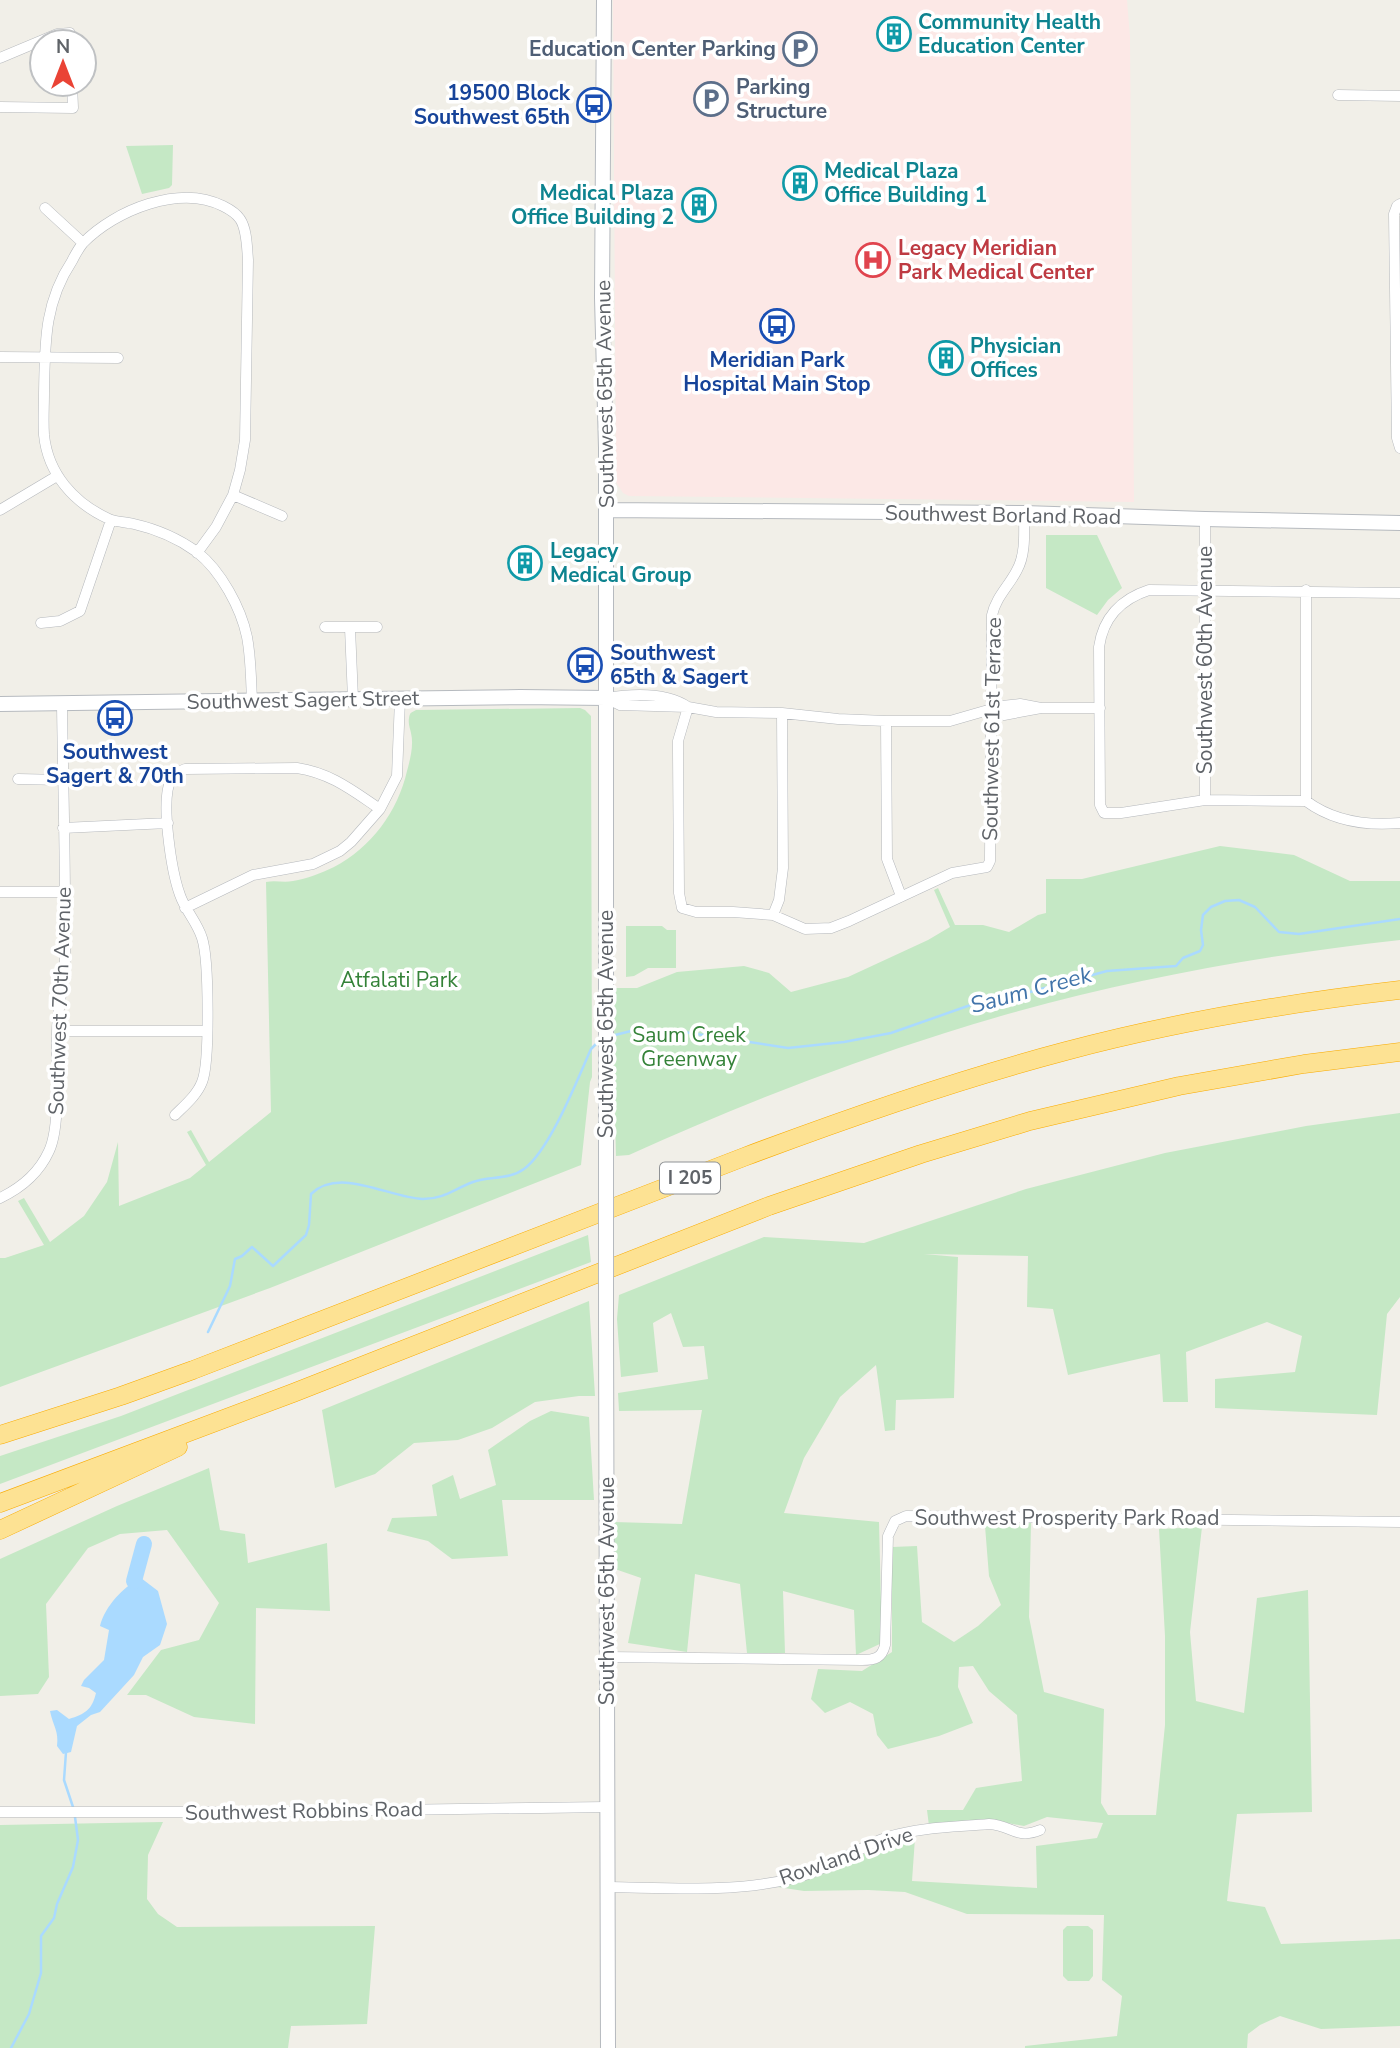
<svg xmlns="http://www.w3.org/2000/svg" width="1400" height="2048" font-family="'Nunito Sans',sans-serif">
	<rect width="100%" height="100%" fill="#f1efe8"/>
	<!-- medical -->
	<path fill="#fce8e6" d="M613 0H1127L1130 37 1134 502 629 496 623 493 616 482Z"/>
	<!-- green -->
	<path fill="#c5e8c5" d="M173 145 172 185 169 188 142 194 126 146Z
		M1046 535H1097L1122 588 1108 600 1097 615 1046 588Z
		M580 708 585 710 591 716 592 1077 590 1082 581 1165 270 1288 0 1387V1258H5L44 1245 18 1201 24 1198 50 1242 84 1216 107 1182 118 1142 119 1206 190 1178 206 1165 187 1132 191 1130 209 1162 271 1112 266 882C276 880 283 883 293 881 307 879 321 873 334 867 371 848 398 811 407 771 410 760 414 745 411 733 410 728 408 724 409 718 410 712 411 713 416 710Z
		M1220 846 1294 855 1350 881H1400V940C1246 957 1092 986 945 1033 837 1067 732 1108 629 1155L616 1156 612 988H637L677 972 744 966 769 973 791 992 848 977 928 940 950 927 934 890 938 888 955 925H983L1009 932 1038 915 1046 913V879H1082Z
		M626 926H662L667 930H676V968H648L634 976 626 977Z
		M1400 1113V1297L1387 1314 1377 1415 1215 1408V1379L1295 1372 1302 1336 1267 1322 1186 1352 1188 1402H1163L1160 1354 1068 1375 1053 1309 1027 1307 1028 1256 924 1254 958 1257 954 1398 896 1400 895 1430 885 1431 876 1365 840 1397 804 1458 784 1513 879 1522 882 1643 856 1655 854 1610 783 1591 785 1653H747L740 1584 695 1574 687 1652 628 1643 641 1578 612 1568 614 1522 682 1524 702 1410 619 1411 618 1393 708 1379 704 1346 683 1347 671 1313 653 1323 658 1372 621 1377 617 1319 619 1295 764 1237 864 1243 1026 1189 1165 1153 1306 1126Z
		M588 1235 591 1262 0 1484V1456L121 1416Z
		M589 1301 595 1396H579L535 1402 492 1428 458 1440 414 1443 375 1474 335 1488 322 1410Z
		M551 1411 589 1417 594 1500H502L508 1556 452 1559 428 1541 387 1531 392 1518 437 1516 432 1485 453 1475 460 1499 496 1485 488 1450 530 1421Z
		M209 1468 220 1530 245 1534 248 1563 327 1543 330 1611 256 1608 255 1724 194 1717 146 1695H127L161 1650 199 1640 219 1603 167 1530 120 1534 88 1548 46 1604 49 1677 38 1694 0 1696V1559L117 1506Z
		M1031 1523 1029 1617 1044 1692 1104 1709 1101 1803 1108 1815H1156L1165 1725V1636L1159 1529 1202 1527 1190 1632 1196 1701 1244 1713 1257 1598 1308 1590 1312 1812 1237 1814 1227 1901 1265 1907 1281 1944 1400 1939V2026L1321 2029 1280 2016 1260 2025 1248 2034 1247 2048H1025V2046L1117 2036 1122 1996 1102 1980 1104 1915 967 1914 905 1892 868 1890 804 1891 771 1886 819 1874 864 1854 915 1838 912 1881 1037 1888 1036 1846 1097 1838 1103 1823 1047 1817 1024 1826 992 1820 929 1826 927 1810H963L976 1788 1022 1781 1017 1715 989 1691 973 1666 959 1667 958 1687 973 1723 939 1736 888 1749 877 1735 873 1714 850 1702 825 1713 811 1699 818 1669 862 1671 892 1652V1547L917 1546 922 1622 954 1642 978 1626 1001 1605 989 1576 985 1526Z
		M163 1822 148 1855 147 1899 158 1914 177 1927 375 1926 367 2024 291 2026 288 2048H0V1825Z
		M1067 1926H1088L1093 1930V1976L1089 1981H1068L1063 1976V1930Z"/>
	<!-- water -->
	<path fill="#aadaff" d="M141 1578 158 1591 167 1624 160 1645 143 1657 134 1675 100 1712 91 1715 77 1726 71 1752 63 1754 57 1746C59 1731 53 1726 50 1711L57 1710 69 1719C85 1714 92 1710 96 1693L89 1688 81 1686 84 1680 104 1660 109 1630 100 1626C105 1606 124 1586 141 1578Z"/>
	<g fill="none" stroke-linecap="round" stroke-linejoin="round">
		<!-- stream -->
		<path stroke="#aadaff" stroke-width="2.5" d="M615 1035 639 1029 677 1031 788 1048 844 1042 891 1033 982 1001 1030 992 1107 971 1176 966 1183 958 1200 951 1203 945 1201 930 1203 915 1211 907 1225 901 1239 900 1255 907 1279 932 1299 934 1400 919
			M208 1332 230 1286 235 1259 242 1256 252 1247 273 1266 306 1235 309 1225 311 1194C340 1166 389 1198 423 1199 444 1199 454 1189 473 1182 489 1176 509 1180 524 1169 550 1150 577 1080 591 1049L598 1042
			M66 1752 64 1780 74 1810
			M11 2048 29 2014 41 1973V1936L54 1918 57 1904 73 1867 78 1840 75 1817"/>
		<!-- river -->
		<path stroke="#aadaff" stroke-width="16" d="M134 1581 144 1544"/>
		<!-- street casing -->
		<g stroke="#b5b8bc" stroke-width="11">
			<path id="street" d="M0 58 57 34 70 33V42
				M1338 95 1400 96
				M0 107 73 108 72 84
				M1400 204 1397 206 1394 214 1397 438 1400 448
				M45 208 83 243
				M0 357 118 358
				M233 495 282 516
				M0 510 57 476
				M197 553 216 527 233 495 240 470 245 440 248 260C247 248 247 229 240 219 236 213 229 209 223 206 180 184 115 210 83 243 79 248 75 255 72 261 44 303 45 344 44 393 44 407 43 421 44 435 48 474 74 503 109 519 116 522 126 522 134 524 156 529 179 539 197 552 221 571 241 608 247 637 251 658 251 680 252 701
				M1400 593 1149 590C1121 599 1103 618 1099 647L1100 805 1104 813H1121L1205 800 1306 801C1333 821 1367 826 1400 823
				M41 623 60 621 80 611 111 520
				M325 627H377
				M350 628 353 699
				M606 698 620 705 688 707 716 712 782 713 838 719 886 721H950L1002 706 1020 704 1041 708
				M606 698C631 694 666 692 688 707
				M688 707 678 741V751L679 893 682 908 696 912H733L773 915 805 929 831 928 849 921 952 873 987 867 990 861V856L992 615C996 597 1009 586 1017 570 1026 554 1024 532 1024 513
				M990 711 1004 715 1041 708H1100
				M886 721 887 859 901 896
				M18 779 63 780
				M1205 800V519
				M1306 801V590
				M63 828 168 823
				M0 892H64
				M185 908 253 875 313 864 340 851 351 842 380 809 397 776 400 699
				M773 915 779 900 783 868 782 713
				M57 1031H207
				M175 1115C185 1105 197 1095 202 1082 210 1063 209 959 202 938 197 922 185 910 180 895 172 873 159 797 172 778 175 774 180 771 185 769L297 768C331 773 353 791 380 809
				M0 1198C21 1188 39 1173 49 1151 61 1126 56 1064 57 1034 57 1009 64 985 65 960 66 874 63 789 62 703
				M607 1657 862 1660C875 1660 882 1658 885 1645L888 1536 895 1521 906 1516 1400 1522
				M0 1812H247L607 1807
				M608 1887C670 1888 734 1893 795 1878 828 1870 856 1848 888 1837 920 1827 956 1827 989 1824 1012 1825 1016 1840 1040 1830"/>
		</g>
		<!-- secondary casing -->
		<g stroke="#b6babf" stroke-width="16">
			<path id="secondary" d="M604 0 602 298 606 448V1178
				M606 510 1024 513 1205 519 1400 523
				M0 704 520 697 606 698
				M606 1324 608 2048"/>
		</g>
		<!-- highway casing -->
		<g stroke="#f9ab00" stroke-width="19">
			<path id="highway" d="M0 1435 121 1396 193 1370 744 1157C850 1117 956 1080 1066 1051 1175 1022 1288 1003 1400 990
				M0 1503 293 1393 769 1206 921 1154 1030 1121 1179 1086 1304 1064 1400 1052
				M0 1530 178 1447"/>
		</g>
		<!-- street -->
		<use href="#street" stroke="#fff" stroke-width="10"/>
		<!-- secondary -->
		<use href="#secondary" stroke="#fff" stroke-width="14"/>
		<!-- highway -->
		<use href="#highway" stroke="#fde293" stroke-width="18"/>
		<!-- secondary-bridge casing -->
		<g stroke="#b6babf" stroke-width="16" stroke-linecap="butt">
			<path id="secondary-bridge" d="M606 1178V1324"/>
		</g>
		<!-- secondary-bridge -->
		<use href="#secondary-bridge" stroke="#fff" stroke-width="14"/>
	</g>
	<!-- icons -->
	<defs>
		<g id="building-ring" transform="scale(1.75)"><circle r="9.5" fill="#fff" stroke="#0f9aa8" stroke-width="1.5"/><path d="M-4-6H4V6H1V3H-1V6H-4ZM-2.5-4.3h1.7v1.8h-1.7ZM.8-4.3h1.7v1.8H.8ZM-2.5-1h1.7V.8h-1.7ZM.8-1h1.7V.8H.8Z" fill="#0f9aa8"/></g>
		<g id="parking-ring" transform="scale(1.75)"><circle r="9.5" fill="#fff" stroke="#5c6f8a" stroke-width="1.5"/><path d="M-3.5-5.5H1a3.5 3.5 0 0 1 0 7H-1V5.5H-3.5ZM-1-3.4V-.6H.8a1.4 1.4 0 0 0 0-2.8Z" fill="#5c6f8a"/></g>
		<g id="bus-ring" transform="scale(1.75)"><circle r="9.5" fill="#fff" stroke="#1a4fb4" stroke-width="1.5"/><path d="M-5-6H5V4H4V6H2V4H-2V6H-4V4H-5ZM-3.5-4V0h7V-4ZM-3.5 1.2v1.5H-2V1.2ZM2 1.2v1.5H3.5V1.2Z" fill="#1a4fb4"/></g>
		<g id="hospital-ring" transform="scale(1.75)"><circle r="9.5" fill="#fff" stroke="#e0444e" stroke-width="1.5"/><path d="M-5-5h3v3.5h4V-5h3V5h-3V1.5h-4V5h-3Z" fill="#e0444e"/></g>
	</defs>
	<g fill-rule="evenodd">
		<use href="#building-ring" x="894" y="34"/>
		<use href="#parking-ring" x="800" y="49"/>
		<use href="#parking-ring" x="711" y="99"/>
		<use href="#bus-ring" x="594" y="105"/>
		<use href="#building-ring" x="800" y="183"/>
		<use href="#building-ring" x="699" y="205"/>
		<use href="#hospital-ring" x="873" y="260"/>
		<use href="#bus-ring" x="777" y="326"/>
		<use href="#building-ring" x="946" y="358"/>
		<use href="#building-ring" x="525" y="563"/>
		<use href="#bus-ring" x="585" y="665"/>
		<use href="#bus-ring" x="115" y="718"/>
	</g>
	<g text-anchor="middle" dominant-baseline="central" stroke-width="7" stroke-linejoin="round" paint-order="stroke">
		<!-- shield labels -->
		<rect fill="#fff" stroke="#8f9295" stroke-width="2" x="660" y="1162.5" width="60" height="31" rx="5"/>
		<g font-size="19" font-weight="bold" fill="#5f6368">
			<text x="690" y="1178">I 205</text>
		</g>
		<!-- culture labels -->
		<g font-size="21" font-weight="bold" fill="#0d838f" stroke="#fff" text-anchor="start">
			<text x="918" y="22">Community Health<tspan x="918" dy="24">Education Center</tspan></text>
			<text x="824" y="171">Medical Plaza<tspan x="824" dy="24">Office Building 1</tspan></text>
			<text x="674" y="193" text-anchor="end">Medical Plaza<tspan x="674" dy="24">Office Building 2</tspan></text>
			<text x="970" y="346">Physician<tspan x="970" dy="24">Offices</tspan></text>
			<text x="550" y="551">Legacy<tspan x="550" dy="24">Medical Group</tspan></text>
		</g>
		<!-- service labels -->
		<g font-size="21" font-weight="bold" fill="#4e5e75" stroke="#fff" text-anchor="end">
			<text x="776" y="49">Education Center Parking</text>
			<text x="736" y="87" text-anchor="start">Parking<tspan x="736" dy="24">Structure</tspan></text>
		</g>
		<!-- transit labels -->
		<g font-size="21" font-weight="bold" fill="#164399" stroke="#fff">
			<text x="570" y="93" text-anchor="end">19500 Block<tspan x="570" dy="24">Southwest 65th</tspan></text>
			<text x="777" y="360">Meridian Park<tspan x="777" dy="24">Hospital Main Stop</tspan></text>
			<text x="610" y="653" text-anchor="start">Southwest<tspan x="610" dy="24">65th &amp; Sagert</tspan></text>
			<text x="115" y="752">Southwest<tspan x="115" dy="24">Sagert &amp; 70th</tspan></text>
		</g>
		<!-- health labels -->
		<g font-size="21" font-weight="bold" fill="#be3a42" stroke="#fff" text-anchor="start">
			<text x="898" y="248">Legacy Meridian<tspan x="898" dy="24">Park Medical Center</tspan></text>
		</g>
		<!-- street labels -->
		<g font-size="21" fill="#5f6368" stroke="#fff">
			<text transform="translate(605 394) rotate(-91)">Southwest 65th Avenue</text>
			<text transform="translate(1003 515) rotate(1)">Southwest Borland Road</text>
			<text transform="translate(1205 660) rotate(-90)">Southwest 60th Avenue</text>
			<text transform="translate(303 700) rotate(-1)">Southwest Sagert Street</text>
			<text transform="translate(992 729) rotate(-89)">Southwest 61st Terrace</text>
			<text transform="translate(60 1001) rotate(-88)">Southwest 70th Avenue</text>
			<text transform="translate(606 1024) rotate(-90)">Southwest 65th Avenue</text>
			<text x="1067" y="1518">Southwest Prosperity Park Road</text>
			<text transform="translate(607 1591) rotate(-90)">Southwest 65th Avenue</text>
			<text transform="translate(304 1811) rotate(-1)">Southwest Robbins Road</text>
			<text transform="translate(846 1856) rotate(-19)">Rowland Drive</text>
		</g>
		<!-- park labels -->
		<g font-size="21" fill="#348238" stroke="#fff">
			<text x="399" y="980">Atfalati Park</text>
			<text x="689" y="1035">Saum Creek<tspan x="689" dy="24">Greenway</tspan></text>
		</g>
		<!-- water labels -->
		<g font-size="23" font-style="italic" fill="#4174aa" stroke="#fff">
			<text transform="translate(1031 990) rotate(-15)">Saum Creek</text>
		</g>
	</g>
	<!-- north arrow -->
	<g transform="translate(63 63)"><circle r="33" fill="#ffffff" stroke="#bfc1c3" stroke-width="2"/>
	<path d="M0-5L12 26L0 18L-12 26Z" fill="#ea4335"/>
	<text y="-10" font-size="19" font-weight="bold" text-anchor="middle" fill="#5f6368">N</text>
	</g>
</svg>
